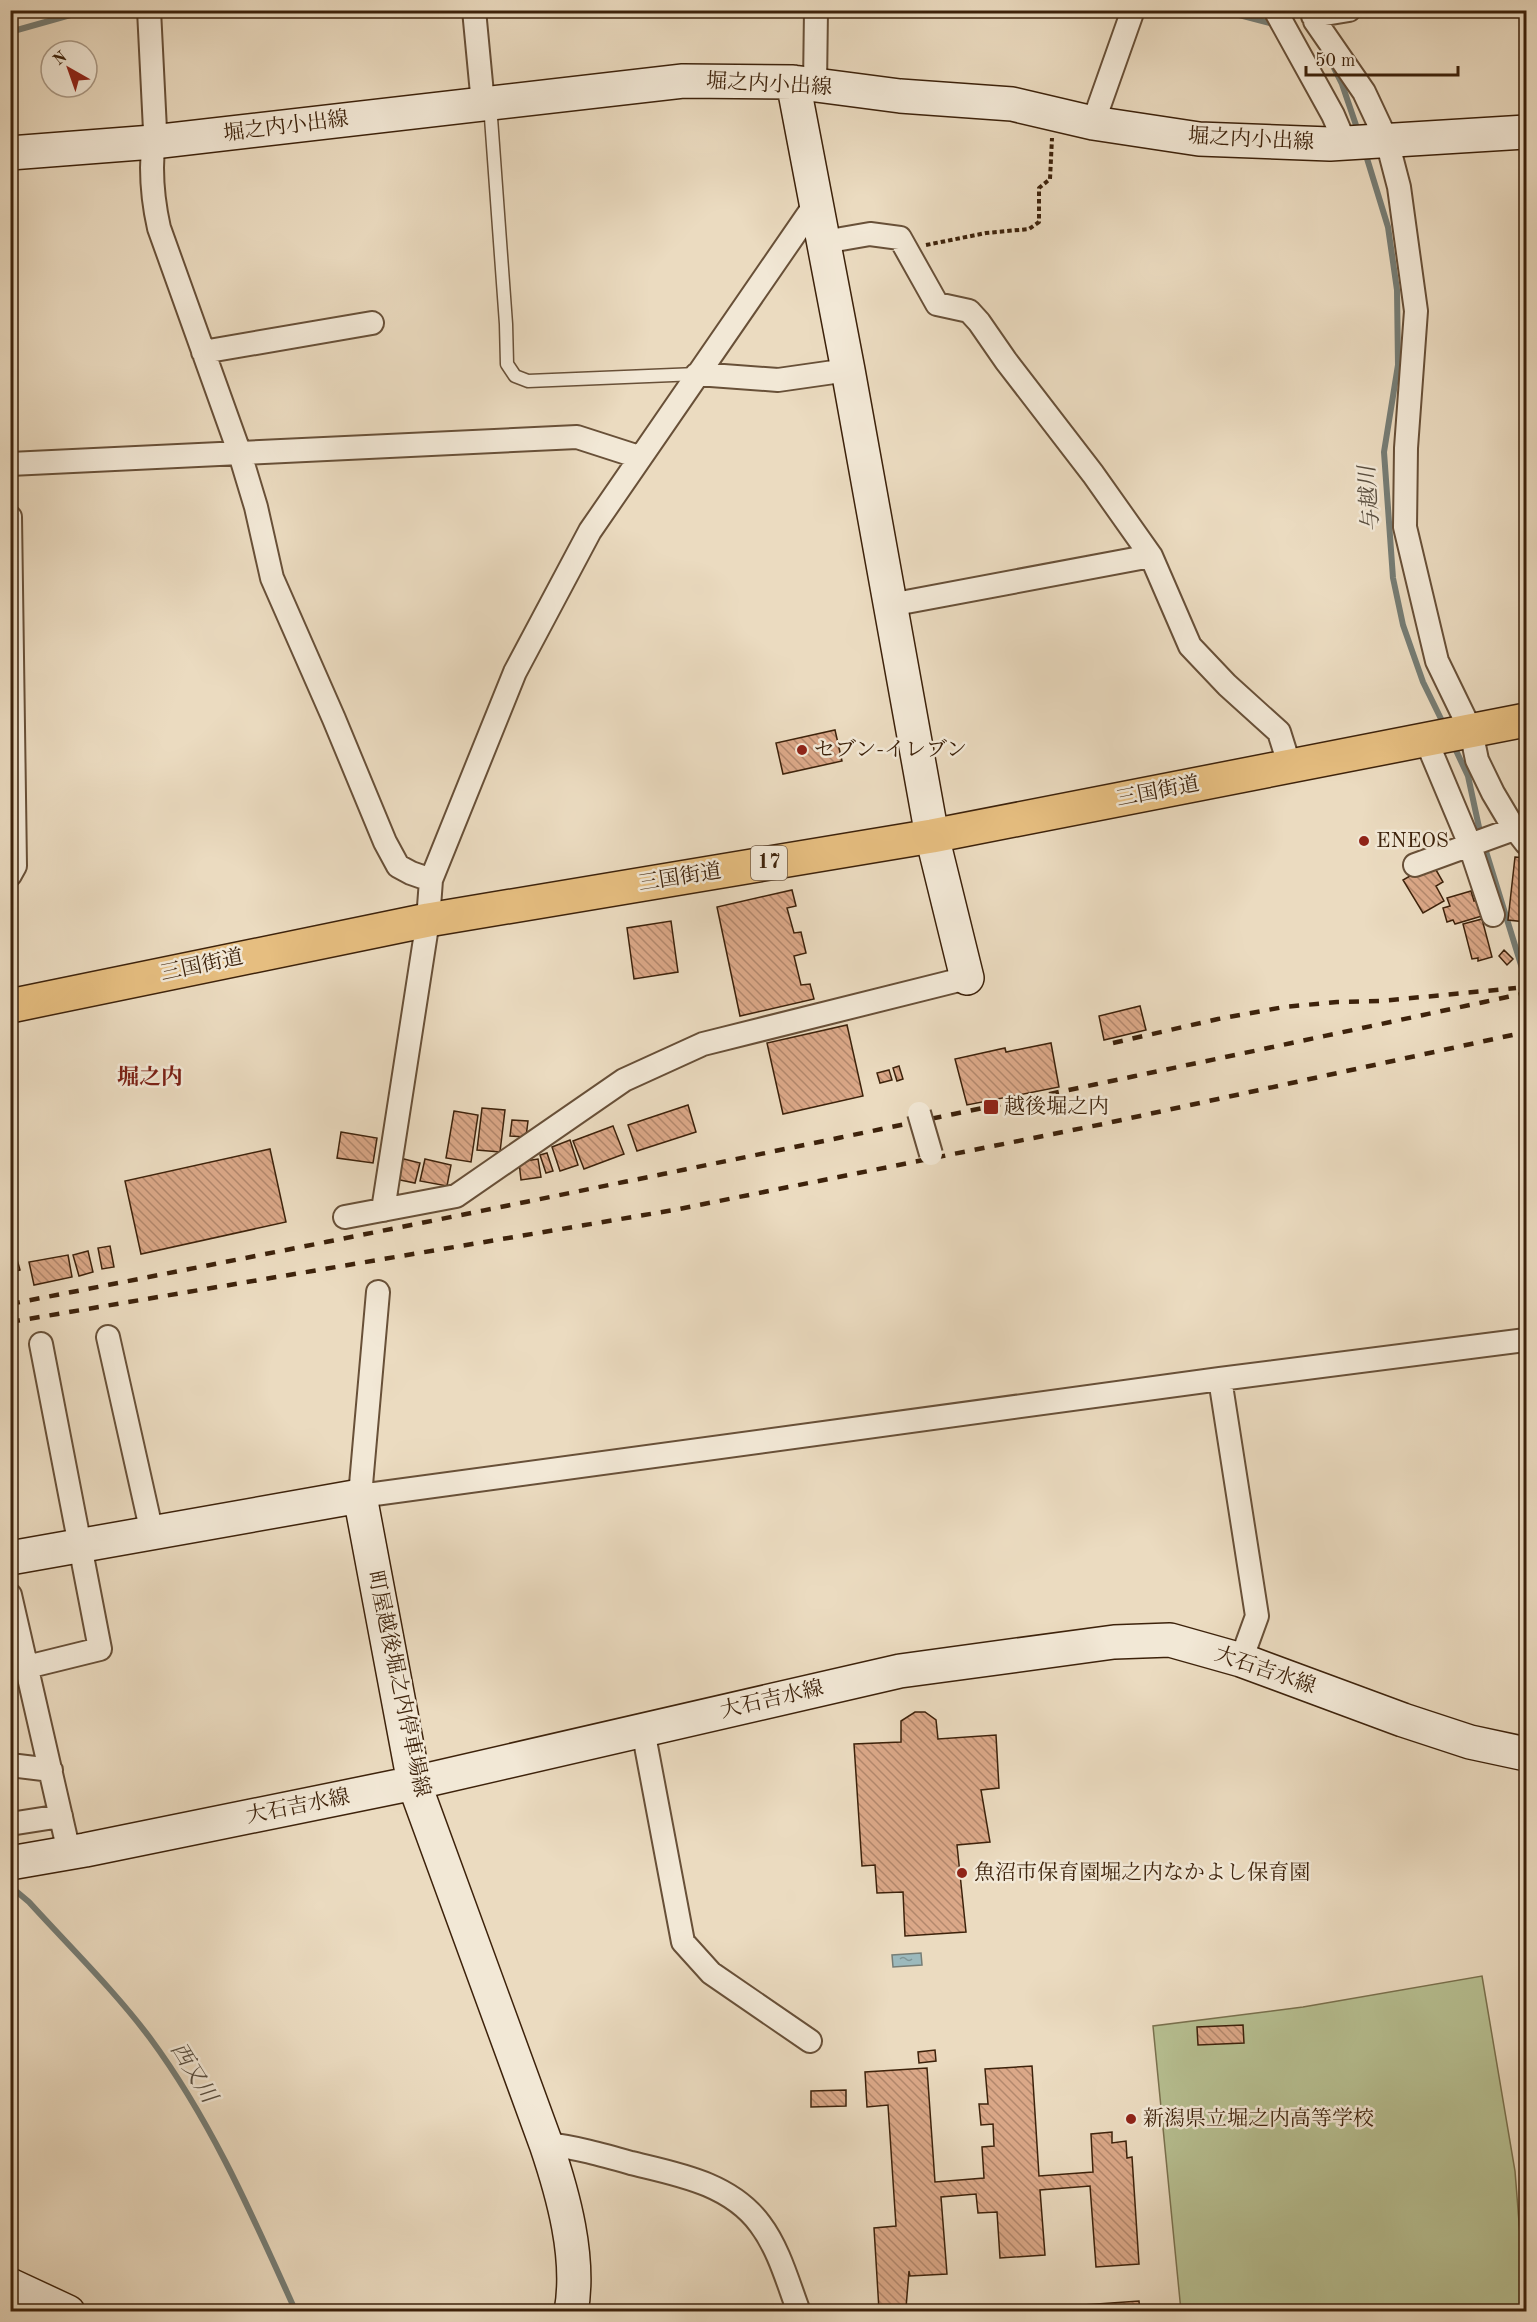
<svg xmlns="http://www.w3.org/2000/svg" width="1537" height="2322" font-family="'Old Standard TT','Noto Serif JP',serif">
	<defs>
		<pattern id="water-ripples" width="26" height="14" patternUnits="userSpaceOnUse" patternTransform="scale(1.5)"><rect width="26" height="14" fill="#9cb9bc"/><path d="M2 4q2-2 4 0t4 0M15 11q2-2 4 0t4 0" fill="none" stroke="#809697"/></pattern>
		<pattern id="building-back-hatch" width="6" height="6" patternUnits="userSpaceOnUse" patternTransform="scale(1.5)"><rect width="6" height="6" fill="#dba888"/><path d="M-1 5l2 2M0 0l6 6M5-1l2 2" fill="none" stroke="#b3886d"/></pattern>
	</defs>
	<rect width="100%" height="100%" fill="#ebdbc0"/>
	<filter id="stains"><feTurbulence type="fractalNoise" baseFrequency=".00333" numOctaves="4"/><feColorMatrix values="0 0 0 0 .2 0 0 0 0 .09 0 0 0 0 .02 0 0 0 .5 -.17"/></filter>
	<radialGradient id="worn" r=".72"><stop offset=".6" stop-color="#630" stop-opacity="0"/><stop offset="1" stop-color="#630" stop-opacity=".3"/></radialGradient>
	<!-- park -->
	<path fill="#b7c092" stroke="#7a714e" stroke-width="1.5" d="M1482 1976 1515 2171 1526 2311H1181L1153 2026 1303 2007Z"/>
	<!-- water -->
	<path fill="url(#water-ripples)" stroke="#767d75" stroke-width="1.5" d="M921 1953 922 1965 893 1967 892 1955Z"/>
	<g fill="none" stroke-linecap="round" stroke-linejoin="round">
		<!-- stream -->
		<path stroke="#767d75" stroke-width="6" d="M1220 10 1270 23
			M10 32 88 10
			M1331 62 1342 84 1359 134
			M1365 152 1388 227 1397 290 1398 365 1384 452 1393 578 1403 625 1423 682 1445 727
			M1453 744 1468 776 1480 832 1526 981
			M10 1886 29 1902C69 1946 114 1990 150 2038 212 2122 253 2217 296 2312"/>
	</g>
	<!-- building -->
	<path fill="url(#building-back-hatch)" stroke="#3d220b" stroke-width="1.5" d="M835 730 842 761 783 774 776 743Z
		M1515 857 1526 858V922L1508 920Z
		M1432 863 1443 882 1436 886 1444 901 1423 913 1403 880Z
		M792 890 796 906 787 908 794 933 801 932 806 953 794 956 801 985 810 984 814 999 740 1016 717 907Z
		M1471 891 1474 901 1478 900 1482 916 1455 924 1453 920 1447 922 1443 908 1450 906 1447 898Z
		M1482 919 1492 957 1478 961V958L1472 959 1463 924Z
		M671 921 678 972 634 979 627 928Z
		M1504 950 1513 959 1507 965 1499 956Z
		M1140 1006 1146 1030 1104 1040 1099 1016Z
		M847 1025 863 1096 783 1114 767 1043Z
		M1051 1043 1059 1087 967 1105 955 1059 1005 1048 1006 1052Z
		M899 1066 903 1079 897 1081 893 1068Z
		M889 1070 892 1080 880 1083 877 1073Z
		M688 1105 696 1132 637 1151 628 1125Z
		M482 1108 505 1110 500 1152 477 1150Z
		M454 1111 478 1115 471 1162 446 1158Z
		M512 1120 528 1121 526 1137 510 1136Z
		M613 1126 624 1154 584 1169 573 1141Z
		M341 1132 377 1138 373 1163 337 1158Z
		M570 1140 578 1165 560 1171 552 1147Z
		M270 1149 286 1222 141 1254 125 1181Z
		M547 1153 553 1171 546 1173 540 1155Z
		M400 1158 420 1163 415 1183 395 1179Z
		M425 1159 451 1165 447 1186 420 1181Z
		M538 1159 541 1177 521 1180 519 1162Z
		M10 1235 20 1270 10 1273Z
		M110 1246 114 1267 102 1269 98 1248Z
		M88 1251 93 1272 79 1276 73 1255Z
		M68 1255 72 1277 34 1285 29 1262Z
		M915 1712H925L936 1720 938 1739 996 1735 999 1788 981 1790 990 1842 957 1845 966 1932 905 1936 903 1892 877 1893 875 1865 862 1866 854 1744 901 1742V1721Z
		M1243 2025 1244 2043 1198 2045 1197 2027Z
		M935 2050 936 2061 919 2063 918 2052Z
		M1032 2066 1039 2176 1093 2172 1091 2134 1112 2132V2143L1126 2141 1127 2158 1132 2157 1139 2264 1096 2267 1090 2186 1040 2190 1045 2255 1000 2258 997 2212 978 2213 976 2194 941 2197 947 2274 910 2276 909 2271 906 2308 1009 2305V2312H866L868 2308 879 2310 874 2228 896 2226 888 2105 867 2107 865 2072 927 2068 935 2182 984 2178 982 2147 994 2146 993 2124 981 2125 979 2104H988L985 2069Z
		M846 2090V2106L811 2107V2091Z
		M1139 2301 1140 2312H1026V2309Z"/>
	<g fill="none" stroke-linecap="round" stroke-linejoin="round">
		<!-- lane casing -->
		<g stroke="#685038" stroke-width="15">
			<path id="lane" d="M490 104 506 324 507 364 515 376 528 381 697 374"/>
		</g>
		<!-- street casing -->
		<g stroke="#685038" stroke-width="26">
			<path id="street" d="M149 10 155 130C150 161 152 197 159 228L240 454 256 507 272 578 334 719 385 842 398 866 411 873 431 880
				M474 10 483 104
				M1275 10 1333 115 1345 143
				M1312 10 1315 21 1364 92 1387 141 1399 187 1416 311 1406 448 1405 527 1437 661 1471 731 1477 760 1493 793 1512 825 1526 843
				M1313 16 1349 10
				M815 85 816 10
				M1093 123 1133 10
				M824 242 870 234 900 238 937 304 969 311 979 322 1006 361 1093 474 1151 556 1190 646 1227 685 1279 732 1290 767
				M203 352 372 323
				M697 374 778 380 848 370
				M10 464 577 437 639 457
				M10 517 15 866 10 875
				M890 605 1151 556
				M1426 740 1468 840 1493 915
				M1415 865 1514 829
				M383 1210 428 920 431 880 515 672 590 531 816 203
				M345 1217 456 1196 624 1080 703 1044 967 978
				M378 1292 360 1496 1220 1379 1526 1340
				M108 1337 152 1533
				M1220 1379 1257 1616 1241 1660
				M10 1595 69 1852
				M27 1667 100 1649 41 1344
				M643 1730 683 1942 711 1973 810 2041
				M10 1765 51 1770
				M10 1824 61 1816
				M546 2144C575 2147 603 2155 631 2163 676 2174 730 2183 760 2224 779 2249 788 2283 799 2312"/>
		</g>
		<!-- secondary casing -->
		<g stroke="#3d220b" stroke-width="36">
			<path id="secondary" d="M793 82 848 370 932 836 967 978
				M10 153 153 142 683 81 793 82 900 96 1012 104 1093 123 1199 139 1330 144 1526 132
				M10 1558 360 1496 414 1783 546 2144C563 2194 581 2258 571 2312
				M10 1863 85 1850 414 1783 900 1671 1114 1642 1170 1640 1241 1660 1403 1720 1470 1742 1526 1754
				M10 2285 68 2312"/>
		</g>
		<!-- highway casing -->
		<g stroke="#3d220b" stroke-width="36">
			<path id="highway" d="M10 1006 428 920 932 836 1526 720"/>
		</g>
		<!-- path -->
		<path stroke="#3d220b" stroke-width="4" stroke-dasharray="4.5 3" stroke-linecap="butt" d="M926 245 986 233 1029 229 1039 222V188L1050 179 1052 138"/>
		<!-- lane -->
		<use href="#lane" stroke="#f2e8d6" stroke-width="12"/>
		<!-- street -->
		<use href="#street" stroke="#f2e8d6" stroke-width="22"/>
		<!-- secondary -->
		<use href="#secondary" stroke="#f2e8d6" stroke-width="33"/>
		<!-- highway -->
		<use href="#highway" stroke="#e6be80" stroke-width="33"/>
		<!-- rail -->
		<path stroke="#3d220b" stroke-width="4.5" stroke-dasharray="10 10" stroke-linecap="butt" d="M1113 1043 1218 1019 1284 1007 1337 1002 1381 1001 1516 988
			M10 1304C517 1206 1022 1101 1526 993
			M10 1322 674 1210 1103 1124 1526 1032"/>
		<!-- street-bridge casing -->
		<g stroke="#685038" stroke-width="26" stroke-linecap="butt">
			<path id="street-bridge" d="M919 1113 931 1154"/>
		</g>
		<!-- street-bridge -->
		<use href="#street-bridge" stroke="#f2e8d6" stroke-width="22"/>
	</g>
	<!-- markers -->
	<g fill="#8f2418" stroke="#f2e8d6" stroke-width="2">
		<circle cx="802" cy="750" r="6"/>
		<circle cx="1364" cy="841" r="6"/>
		<rect x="983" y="1099" width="16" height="16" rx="3"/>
		<circle cx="962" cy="1873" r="6"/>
		<circle cx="1131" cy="2119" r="6"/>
	</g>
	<g text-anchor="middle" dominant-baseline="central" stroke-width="5" stroke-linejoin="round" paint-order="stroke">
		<!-- shield labels -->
		<rect fill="#f2e8d6" stroke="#735d48" stroke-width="1.5" x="751" y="846" width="36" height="34" rx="4.5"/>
		<g font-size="20" font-weight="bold" fill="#3d220b">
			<text x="769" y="863">17</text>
		</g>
		<!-- street labels -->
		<g font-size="21" fill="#3d220b" stroke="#f2e8d6">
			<text transform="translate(769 85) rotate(3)">堀之内小出線</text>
			<text transform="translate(286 127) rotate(-7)">堀之内小出線</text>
			<text transform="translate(1251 140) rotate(3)">堀之内小出線</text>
			<text transform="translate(1158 792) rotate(-11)">三国街道</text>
			<text transform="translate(680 878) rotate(-9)">三国街道</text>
			<text transform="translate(202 966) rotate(-12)">三国街道</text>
			<text transform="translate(1265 1671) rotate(19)">大石吉水線</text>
			<text transform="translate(398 1684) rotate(78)">町屋越後堀之内停車場線</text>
			<text transform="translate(772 1700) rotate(-13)">大石吉水線</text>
			<text transform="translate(298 1807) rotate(-11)">大石吉水線</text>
		</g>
		<!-- poi labels -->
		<g font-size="21" fill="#3d220b" stroke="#f2e8d6" text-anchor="start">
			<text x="814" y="750">セブン-イレブン</text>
			<text x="1376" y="841">ENEOS</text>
			<text x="1004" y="1107">越後堀之内</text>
			<text x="974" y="1873">魚沼市保育園堀之内なかよし保育園</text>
			<text x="1143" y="2119">新潟県立堀之内高等学校</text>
		</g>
		<!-- water labels -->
		<g font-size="22" font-style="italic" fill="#5a4f40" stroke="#f2e8d6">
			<text transform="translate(1370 499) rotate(-94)">与越川</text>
			<text transform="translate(193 2073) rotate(58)">西又川</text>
		</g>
		<!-- neighbourhood labels -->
		<g font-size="22" font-weight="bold" fill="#7a1f14" stroke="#f2e8d6">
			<text x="150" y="1078">堀之内</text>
		</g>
	</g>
	<!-- margin -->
	<rect width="1537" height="2322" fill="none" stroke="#ebdbc0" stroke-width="36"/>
	<rect x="12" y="12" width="1513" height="2298" fill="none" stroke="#3d220b" stroke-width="3"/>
	<rect x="18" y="18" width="1501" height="2286" fill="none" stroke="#3d220b" stroke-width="1.5"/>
	<!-- north arrow -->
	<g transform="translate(69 69) rotate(320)"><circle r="28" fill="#f2e8d6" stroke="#aa9985" stroke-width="1.5"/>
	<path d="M0-4.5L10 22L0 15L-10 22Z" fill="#8f2418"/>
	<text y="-9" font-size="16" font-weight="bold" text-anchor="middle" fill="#3d220b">N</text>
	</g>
	<!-- scale -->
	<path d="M1306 66v9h152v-9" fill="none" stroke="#3d220b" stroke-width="3"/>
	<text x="1315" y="66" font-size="18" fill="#3d220b" stroke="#f2e8d6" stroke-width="4.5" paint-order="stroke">50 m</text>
	<rect width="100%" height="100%" filter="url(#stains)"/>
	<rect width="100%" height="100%" fill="url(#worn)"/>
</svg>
